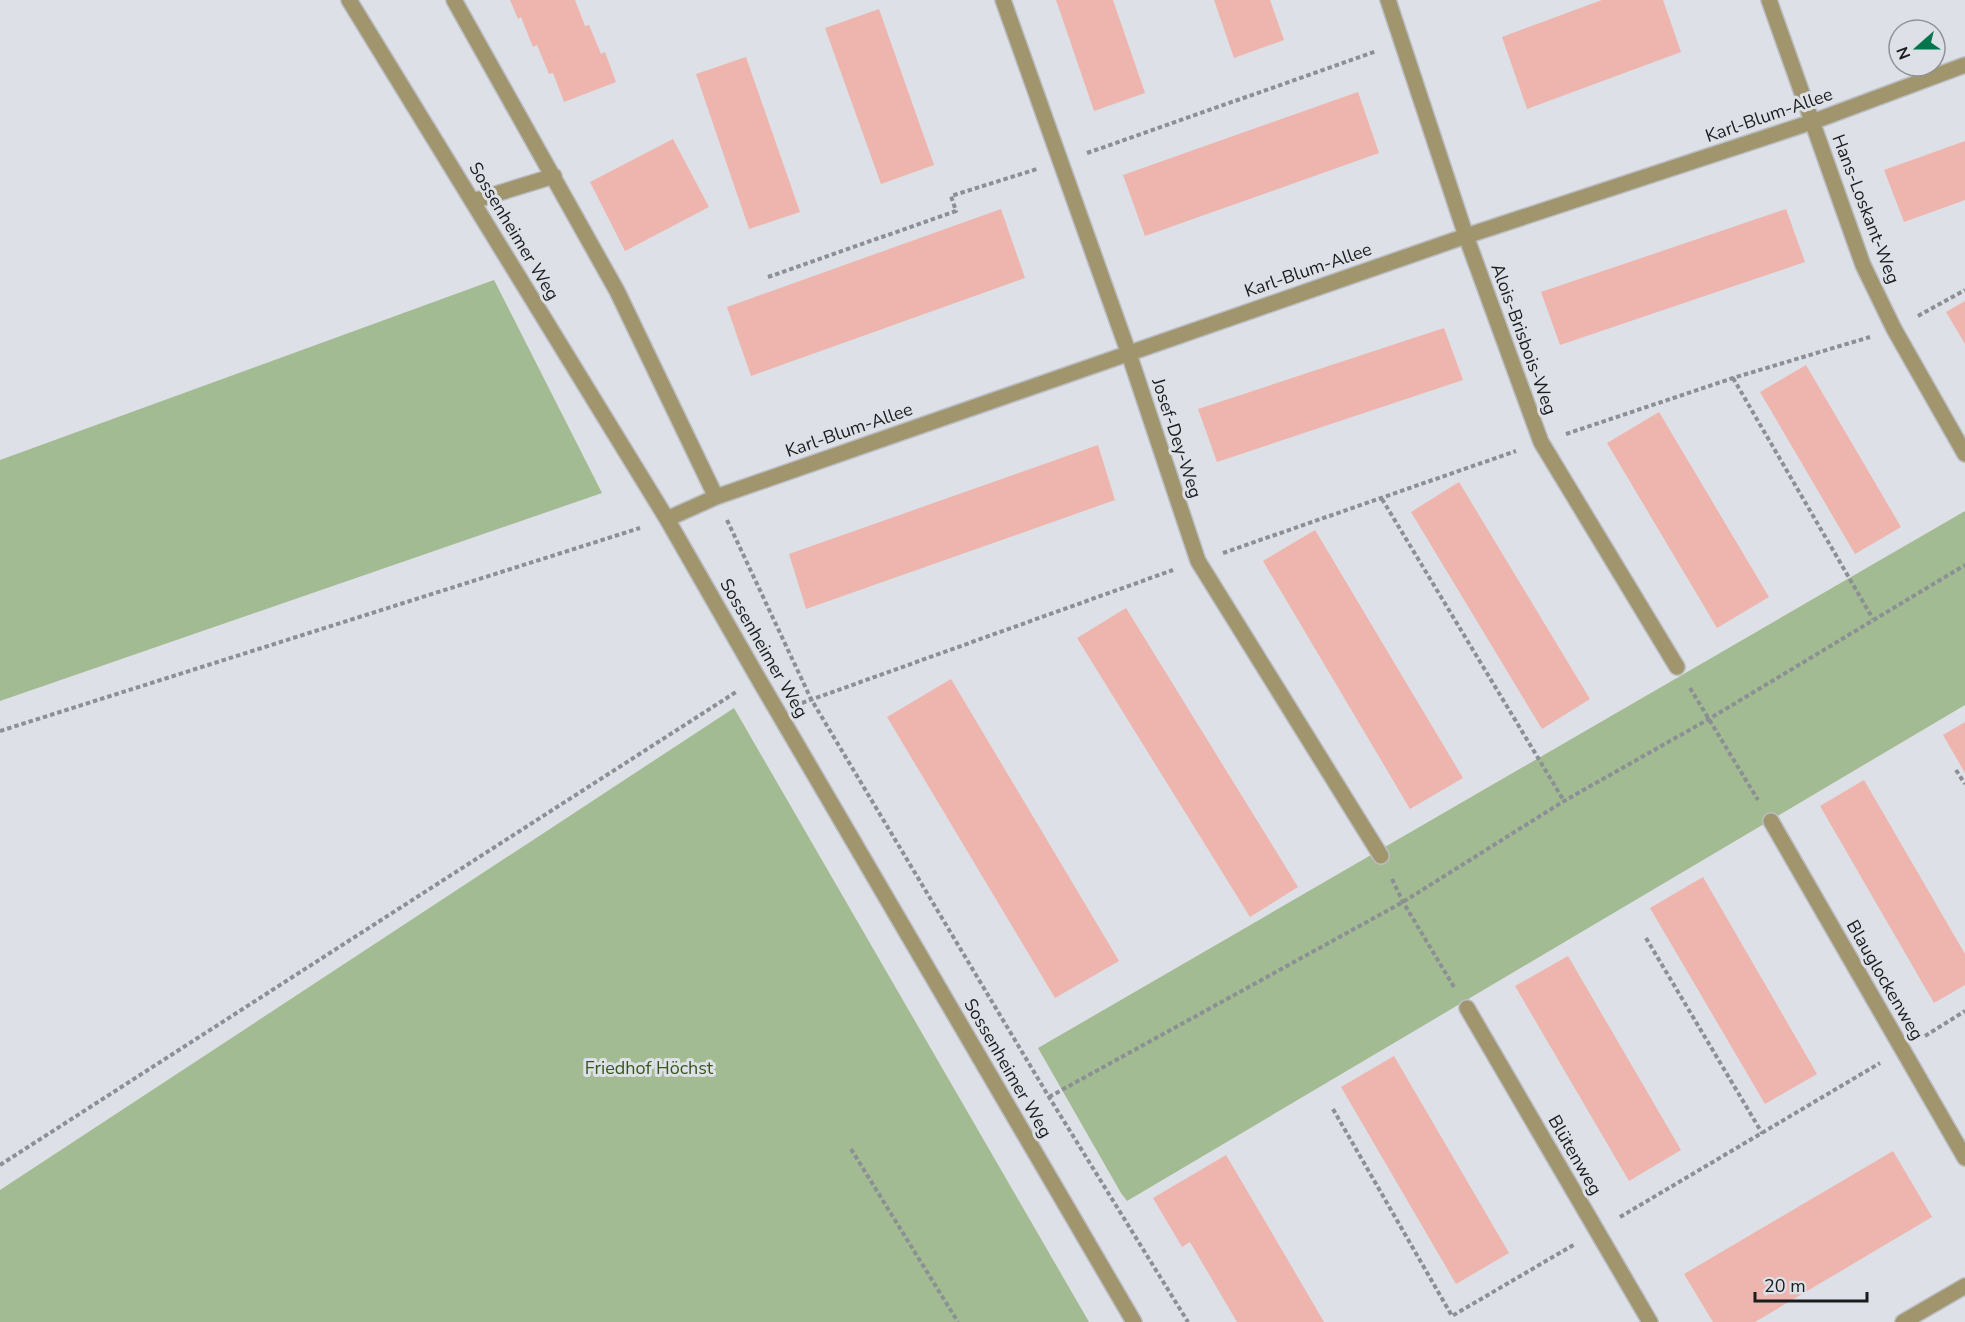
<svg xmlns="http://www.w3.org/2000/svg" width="1965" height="1322" font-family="'Nunito Sans',sans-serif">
	<rect width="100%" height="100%" fill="#dde0e6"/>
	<!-- green -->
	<path fill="#a2bb92" d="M494 280 602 493 0 701V460Z
		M1965 511V705L1127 1201 1121 1193 1038 1048Z
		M734 708 1089 1322H0V1190Z"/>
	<!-- building -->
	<path fill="#edb5ad" d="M510 0H575L585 26 589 25 601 54 605 52 616 82 564 102 553 73 549 74 537 45 533 47 521 17 518 19Z
		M1056 0H1113L1145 93 1094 111Z
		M1214 0H1270L1284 40 1234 58Z
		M1602 0H1663L1681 52 1527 109 1502 37Z
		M879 9 934 165 881 184 825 28Z
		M746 57 800 212 749 229 696 74Z
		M1358 92 1379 153 1145 236 1123 175Z
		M673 139 709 207 625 251 590 182Z
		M1965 141V200L1904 222 1884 170Z
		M1001 209 1025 278 751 376 727 307Z
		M1786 209 1805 262 1560 345 1541 292Z
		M1965 301V344L1946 312Z
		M1444 328 1463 380 1217 462 1198 409Z
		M1806 365 1901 527 1855 554 1760 392Z
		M1659 412 1769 597 1717 628 1607 443Z
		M1098 445 1115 500 806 609 789 554Z
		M1459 482 1590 699 1542 729 1411 512Z
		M1315 530 1463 778 1410 809 1263 561Z
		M1126 608 1298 887 1250 917 1077 638Z
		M951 679 1119 961 1055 998 887 717Z
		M1965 722V773L1943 735Z
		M1864 780 1965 954V985L1934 1003 1820 806Z
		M1703 877 1817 1074 1765 1104 1650 908Z
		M1568 956 1681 1150 1629 1181 1515 986Z
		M1394 1056 1509 1253 1456 1284 1341 1087Z
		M1893 1151 1932 1217 1755 1322H1713L1684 1274Z
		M1226 1155 1279 1245 1324 1322H1237L1190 1242 1182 1247 1153 1198Z"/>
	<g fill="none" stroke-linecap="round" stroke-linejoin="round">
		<!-- minor casing -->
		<g stroke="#babdc2" stroke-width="18">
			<path id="minor" d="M349 0 667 519 758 678 1134 1322
				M454 0 617 291 716 497
				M1003 0 1129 354 1198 561 1381 856
				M1388 0 1466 236 1541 442 1677 667
				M1769 0 1863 265 1894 329 1965 454
				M473 201 554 176
				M667 519 716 497 1466 236 1812 122 1965 65
				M1771 821 1965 1158
				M1467 1008 1650 1322
				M1903 1322 1965 1286"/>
		</g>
		<!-- path -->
		<path stroke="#8c8f93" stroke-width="4" stroke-dasharray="4.5 3" stroke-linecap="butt" d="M1087 153 1377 51
			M768 277 956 211 951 196 1037 169
			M1918 316 1965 290
			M1733 378 1873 619
			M1566 434 1733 378 1870 337
			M1382 499 1564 801
			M727 520 811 699 1049 1097 1188 1322
			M1223 553 1516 451
			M1690 688 1758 800
			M802 703 1173 570
			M0 731 640 528
			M1956 770 1965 784
			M1392 879 1403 902 1454 987
			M1646 938 1762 1133
			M1925 1036 1965 1011
			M1049 1097 1403 902 1564 801 1709 719 1965 565
			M1333 1109 1452 1316 1575 1244
			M851 1149 958 1322
			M0 1165 736 692
			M1620 1217 1880 1063"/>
		<!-- minor -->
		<use href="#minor" stroke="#a1956e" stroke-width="15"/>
	</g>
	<g text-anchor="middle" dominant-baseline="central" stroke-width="6" stroke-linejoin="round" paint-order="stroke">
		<!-- street labels -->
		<g font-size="18" fill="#1a1c1d" stroke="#dde0e6">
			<text transform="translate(1769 115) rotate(-19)">Karl-Blum-Allee</text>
			<text transform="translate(1866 209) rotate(69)">Hans-Loskant-Weg</text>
			<text transform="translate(514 231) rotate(59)">Sossenheimer Weg</text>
			<text transform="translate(1308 270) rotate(-19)">Karl-Blum-Allee</text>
			<text transform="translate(1524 339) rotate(70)">Alois-Brisbois-Weg</text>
			<text transform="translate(849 430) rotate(-19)">Karl-Blum-Allee</text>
			<text transform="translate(1177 438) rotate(72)">Josef-Dey-Weg</text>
			<text transform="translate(764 648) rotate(60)">Sossenheimer Weg</text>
			<text transform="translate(1885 980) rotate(60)">Blauglockenweg</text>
			<text transform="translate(1008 1068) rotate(60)">Sossenheimer Weg</text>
			<text transform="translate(1575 1155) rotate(60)">Blütenweg</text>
		</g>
		<!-- park labels -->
		<g font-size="18" fill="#36571a" stroke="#dde0e6">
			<text x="649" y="1068">Friedhof Höchst</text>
		</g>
	</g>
	<!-- north arrow -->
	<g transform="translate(1917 48) rotate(249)"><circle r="28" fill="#dde0e6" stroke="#8f9296" stroke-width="1.5"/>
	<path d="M0-4.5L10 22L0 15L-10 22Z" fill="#05754e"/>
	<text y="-9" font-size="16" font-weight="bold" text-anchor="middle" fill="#1a1c1d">N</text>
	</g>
	<!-- scale -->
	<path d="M1755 1292v9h112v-9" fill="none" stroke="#1a1c1d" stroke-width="3"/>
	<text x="1764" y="1292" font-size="18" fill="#1a1c1d" stroke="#dde0e6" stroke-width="4.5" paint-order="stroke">20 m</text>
</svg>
